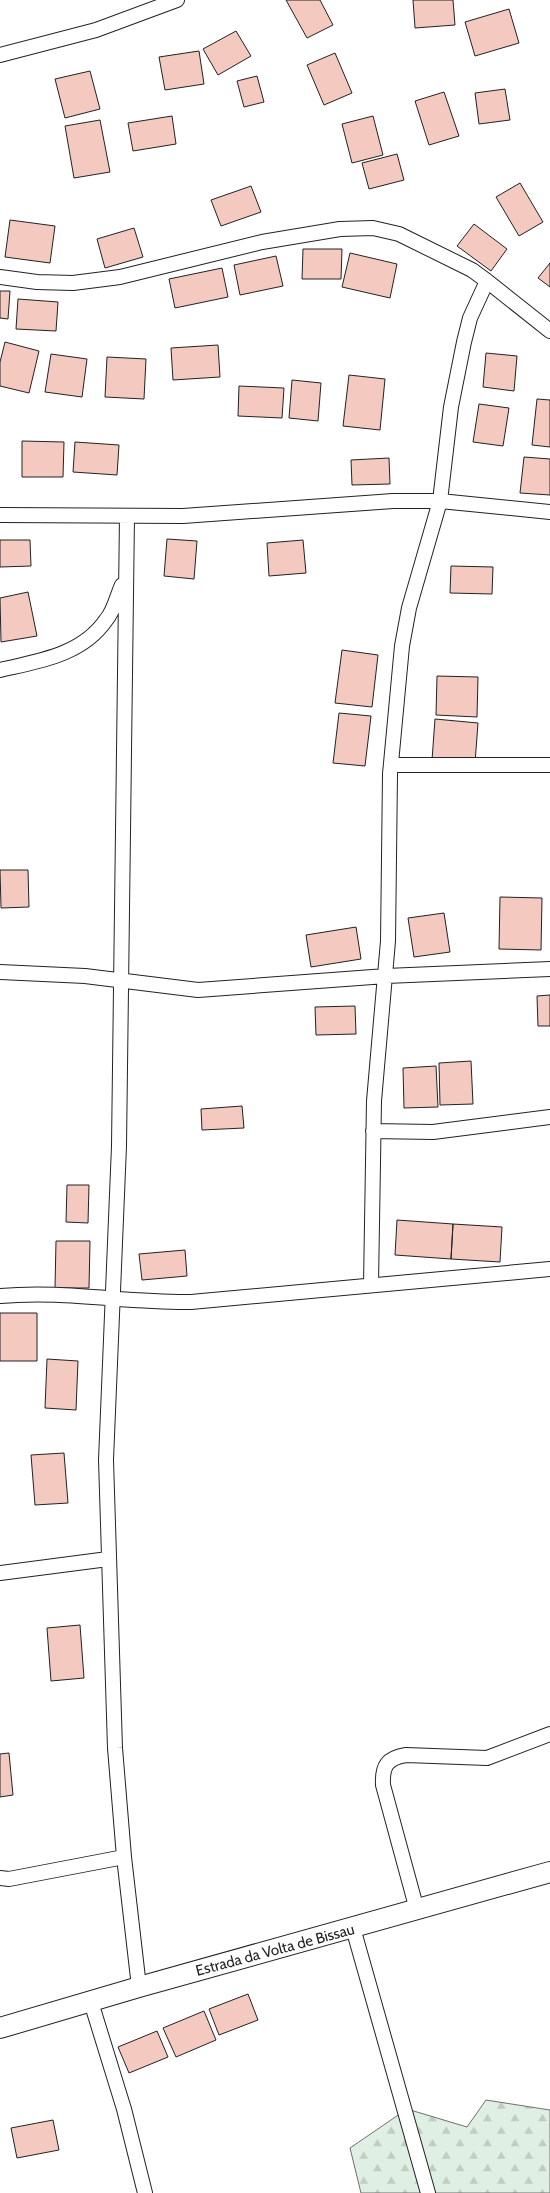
<svg xmlns="http://www.w3.org/2000/svg" width="550" height="2193" font-family="Cabin,sans-serif">
	<defs>
		<pattern id="forest-firs" width="22" height="20" patternUnits="userSpaceOnUse" patternTransform="scale(1.25)"><rect width="22" height="20" fill="#e0efe3"/><path d="M5 1l3.5 6h-7zM16 11l3.5 6h-7z" fill="#c0cdc2"/></pattern>
	</defs>
	<rect width="100%" height="100%" fill="#fff"/>
	<!-- forest -->
	<path fill="url(#forest-firs)" stroke="#6f6f6f" d="M486 2100 550 2110V2193H361L350 2148 407 2109 467 2127Z"/>
	<!-- building -->
	<path fill="#f3c9c0" stroke="#222" d="M286 0H320L333 25 307 38Z
		M413 0H453L455 25 415 28Z
		M509 9 519 43 475 56 465 22Z
		M236 31 251 56 218 75 203 49Z
		M199 51 204 84 165 90 159 57Z
		M335 53 352 93 324 105 307 65Z
		M90 71 100 109 65 118 55 79Z
		M257 76 264 102 244 107 237 81Z
		M505 89 510 120 479 124 475 93Z
		M444 92 459 136 429 145 415 101Z
		M172 116 176 144 133 151 128 123Z
		M373 116 383 155 352 163 342 124Z
		M100 120 110 172 74 178 65 126Z
		M397 154 404 180 369 189 362 163Z
		M520 183 543 222 519 236 496 197Z
		M251 186 261 212 221 226 211 200Z
		M10 220 55 226 50 263 5 257Z
		M474 224 507 249 491 271 457 246Z
		M134 228 143 257 105 268 97 239Z
		M303 249H342L341 279H302Z
		M350 253 397 264 390 298 342 287Z
		M276 256 283 286 240 295 234 265Z
		M550 263V287L538 278Z
		M222 268 228 297 175 308 169 279Z
		M0 291H10L8 319 0 318Z
		M18 299 58 302 56 331 16 329Z
		M5 342 39 351 29 393 0 386V362Z
		M218 345 220 377 173 380 171 348Z
		M486 353 517 356 514 391 483 387Z
		M51 354 87 359 82 397 45 392Z
		M107 357 146 359 144 399 105 397Z
		M349 375 385 379 380 430 343 426Z
		M292 380 321 383 318 421 289 418Z
		M239 386 284 388 282 418 238 416Z
		M537 399 550 400V447L532 445Z
		M479 404 509 408 503 446 473 442Z
		M22 441 64 442 63 477H22Z
		M75 442 119 445 117 475 73 472Z
		M524 457 550 459V495L520 493Z
		M389 458 390 484 352 485 351 460Z
		M167 539 197 541 194 579 164 576Z
		M0 540H30L31 566 0 567Z
		M303 540 306 573 269 576 267 543Z
		M451 566 493 567 492 594 450 593Z
		M28 592 37 636 1 642 0 598Z
		M342 650 378 655 372 707 335 703Z
		M437 676 478 677 477 717 436 715Z
		M339 713 371 716 365 766 333 763Z
		M435 719 478 723 475 763 432 760Z
		M0 870H28L29 907 1 908Z
		M500 897 542 898 541 950 499 949Z
		M444 913 450 952 414 957 408 918Z
		M356 927 361 959 311 967 306 935Z
		M550 995V1026H538L537 996Z
		M355 1006 356 1034 316 1035 315 1007Z
		M471 1061 473 1104 440 1105 439 1063Z
		M436 1066 438 1107 404 1108 403 1068Z
		M242 1106 244 1128 202 1130 201 1109Z
		M67 1185H89L88 1223 66 1222Z
		M397 1220 453 1224 451 1259 395 1255Z
		M453 1224 502 1227 500 1262 451 1259Z
		M56 1241H90L89 1288H55Z
		M185 1250 187 1276 142 1280 139 1254Z
		M0 1313H37V1361H0Z
		M47 1359 78 1361 76 1410 45 1408Z
		M64 1453 68 1503 35 1505 31 1455Z
		M80 1625 84 1678 51 1681 47 1628Z
		M9 1753 13 1795 0 1797V1754Z
		M248 1994 258 2020 219 2035 209 2009Z
		M204 2011 216 2040 176 2057 163 2028Z
		M157 2031 168 2057 129 2073 118 2047Z
		M53 2120 59 2150 17 2158 11 2128Z"/>
	<g fill="none" stroke-linecap="round" stroke-linejoin="round">
		<!-- street casing -->
		<g stroke="#222" stroke-width="16">
			<path id="street" d="M0 55 96 30 177 0
				M0 277 37 282 73 283 120 277 262 242 340 229 373 228 399 234 472 270 487 281
				M0 515 183 516 393 501H440L550 512
				M127 516 119 1146 106 1460 115 1748 124 1857 139 1987
				M0 670C39 661 82 655 106 620 114 611 117 596 122 585
				M391 765H550
				M0 972 85 976 198 990 386 976 550 969
				M373 1131 433 1132 550 1117
				M371 1285 374 1101 388 941 390 774 402 646 409 608 440 501 451 407 464 342 470 318 487 281 550 331
				M0 1296C64 1290 127 1303 191 1302L550 1269
				M0 1573 108 1559
				M0 1878 9 1879 124 1857
				M417 1910 383 1785C382 1766 387 1758 406 1755L487 1758 550 1734
				M353 1928 428 2193
				M91 2002 124 2109 145 2193"/>
		</g>
		<!-- secondary casing -->
		<g stroke="#222" stroke-width="22">
			<path id="secondary" d="M0 2028 139 1987 550 1872"/>
		</g>
		<!-- street -->
		<use href="#street" stroke="#fff" stroke-width="14"/>
		<!-- secondary -->
		<use href="#secondary" stroke="#fff" stroke-width="20"/>
	</g>
	<g text-anchor="middle" dominant-baseline="central" stroke-width="4" stroke-linejoin="round" paint-order="stroke">
		<!-- street labels -->
		<g font-size="15" fill="#222" stroke="#fff">
			<text transform="translate(275 1950) rotate(-15)">Estrada da Volta de Bissau</text>
		</g>
	</g>
</svg>
